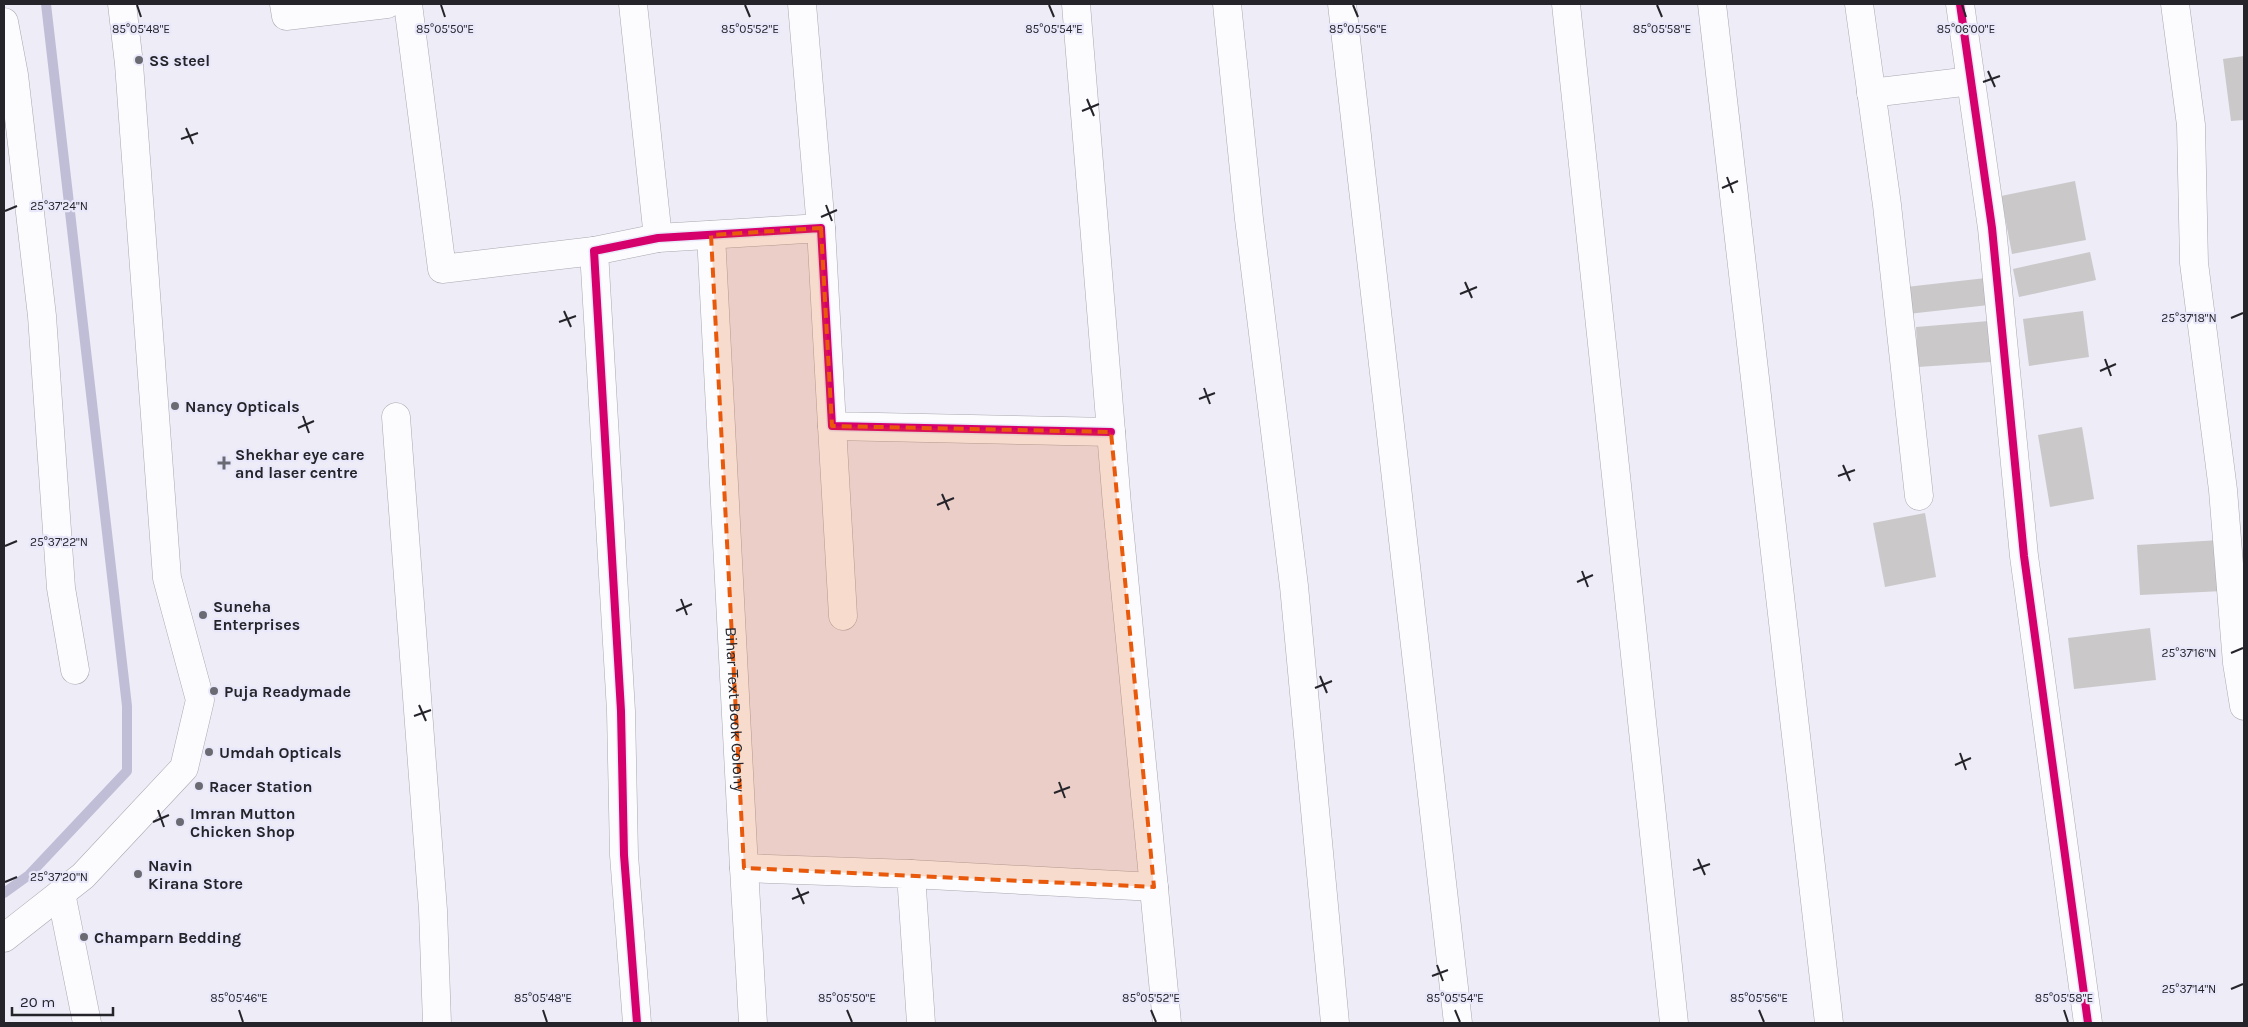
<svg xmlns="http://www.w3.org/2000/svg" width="2248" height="1027" font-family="Karla,sans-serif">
	<rect width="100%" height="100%" fill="#edecf7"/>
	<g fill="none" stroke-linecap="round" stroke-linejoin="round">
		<!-- stream -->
		<path stroke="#c0bed7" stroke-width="10" d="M4 893 29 875 127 771V706L46 4"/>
	</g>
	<!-- building -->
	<path fill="#cbc8ca" d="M2244 56V120L2231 121 2223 59Z
		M2075 181 2086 240 2012 254 2001 196Z
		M2090 252 2096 280 2019 297 2013 269Z
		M1986 278 1989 305 1908 314 1906 287Z
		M2083 311 2089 357 2029 366 2023 319Z
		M1989 321 1991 362 1918 367 1916 327Z
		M2082 427 2094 499 2050 507 2038 435Z
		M1925 513 1936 577 1885 587 1873 523Z
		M2220 540 2223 591 2140 595 2137 545Z
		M2150 628 2156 680 2074 689 2068 638Z"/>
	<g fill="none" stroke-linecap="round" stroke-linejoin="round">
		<!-- minor casing -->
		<g stroke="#a9a8b0" stroke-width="29">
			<g id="minor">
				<path d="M284 4 286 16 387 4"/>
				<path d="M408 4 442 269 594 251"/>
				<path d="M633 4 658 238"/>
				<path d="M802 4 821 228"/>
				<path d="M1076 4 1117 505 1167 1023"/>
				<path d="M1227 4 1249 219 1294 586 1335 1023"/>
				<path d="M1342 4 1458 1023"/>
				<path d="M1566 4 1674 1023"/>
				<path d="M1712 4 1829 1023"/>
				<path d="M1859 4 1887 205 1919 496"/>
				<path d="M1960 4 1992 228 2024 556 2088 1023"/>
				<path d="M2175 4 2191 125 2194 263 2223 490 2237 663 2244 706"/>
				<path d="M4 22 14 75 42 316 61 588 75 670"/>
				<path d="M1871 93 1971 81"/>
				<path id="s1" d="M711 235 744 868 911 874 921 1023"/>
				<path d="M396 417 433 910 437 1023"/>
				<path d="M832 426 843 616"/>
				<path d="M744 868 753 1023"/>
				<path d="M911 874 1154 887"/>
				<path d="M61 893 87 1023"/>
				<path d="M4 938 83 876 184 768 200 700 167 578 129 64 122 4"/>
				<path d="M637 1023 624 855 621 711 594 251 658 238 821 228 832 426 1111 432"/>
			</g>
		</g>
		<!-- minor -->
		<use href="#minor" stroke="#fcfcfe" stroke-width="28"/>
		<!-- cycleway casing -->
		<g stroke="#e9e8fb" stroke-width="11">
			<path id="cycleway" d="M1960 4 1992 228 2024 556 2088 1023
				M637 1023 624 855 621 711 594 251 658 238 821 228 832 426 1111 432"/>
		</g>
		<!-- cycleway -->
		<use href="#cycleway" stroke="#d6006c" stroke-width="8"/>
	</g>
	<!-- marked area -->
	<path fill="#e8590c" fill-opacity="0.2" stroke="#e8590c" stroke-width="4" stroke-dasharray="10 6" stroke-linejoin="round" d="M821 228 832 426 1111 432 1154 887 744 868 711 235Z"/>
	<!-- ticks -->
	<path fill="none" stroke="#24242a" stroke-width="2" d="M137 5 141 17M441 5 445 17M745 5 750 17M1049 5 1054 17M1353 5 1358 17M1657 5 1662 17M1962 5 1966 17M1988 71 1995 87M1983 82 2000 76M1087 99 1094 116M1082 111 1099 104M186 128 193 144M181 139 198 133M1727 177 1733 193M1722 188 1738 181M826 205 832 221M5 211 17 206M821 217 837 210M1465 282 1472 298M1460 294 1477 287M564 311 571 327M2231 318 2243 313M559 322 576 316M2105 359 2111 376M2100 371 2116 364M1204 388 1210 404M1199 399 1215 393M303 416 309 433M298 428 314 421M1843 465 1850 481M1838 476 1855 470M942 494 949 510M937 505 954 498M5 546 17 541M1582 571 1588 587M1577 582 1593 575M681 599 687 615M676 611 692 604M2231 653 2243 648M1320 676 1327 693M1315 688 1332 681M419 705 426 721M414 716 431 710M1960 753 1966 770M1955 765 1971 758M1059 782 1065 798M1054 793 1070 787M158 810 164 827M153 822 169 815M1698 859 1705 875M1693 870 1710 864M5 882 17 877M797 888 804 904M792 899 809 892M1437 965 1443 981M1432 976 1448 970M2231 989 2243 984M239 1010 243 1022M543 1010 547 1022M847 1010 852 1022M1151 1010 1156 1022M1455 1010 1460 1022M1759 1010 1764 1022M2064 1010 2068 1022"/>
	<!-- markers -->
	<g fill="#6a6a72" stroke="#e9e8fb" stroke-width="2">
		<circle cx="139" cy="60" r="5"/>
		<circle cx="175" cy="406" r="5"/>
		<path d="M221.5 455.5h5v5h5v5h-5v5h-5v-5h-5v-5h5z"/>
		<circle cx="203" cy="615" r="5"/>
		<circle cx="214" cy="691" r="5"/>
		<circle cx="209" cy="752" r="5"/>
		<circle cx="199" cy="786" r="5"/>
		<circle cx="180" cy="822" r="5"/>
		<circle cx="138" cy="874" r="5"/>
		<circle cx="84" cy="937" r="5"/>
	</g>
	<g text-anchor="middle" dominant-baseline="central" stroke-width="4.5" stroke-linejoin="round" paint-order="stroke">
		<!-- poi labels -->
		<g font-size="16" font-weight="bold" fill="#24242a" stroke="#e9e8fb" text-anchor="start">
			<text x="149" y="60">SS steel</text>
			<text x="185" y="406">Nancy Opticals</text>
			<text x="235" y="454">Shekhar eye care<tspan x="235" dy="18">and laser centre</tspan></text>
			<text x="213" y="606">Suneha<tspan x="213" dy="18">Enterprises</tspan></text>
			<text x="224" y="691">Puja Readymade</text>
			<text x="219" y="752">Umdah Opticals</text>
			<text x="209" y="786">Racer Station</text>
			<text x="190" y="813">Imran Mutton<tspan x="190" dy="18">Chicken Shop</tspan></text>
			<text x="148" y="865">Navin<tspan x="148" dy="18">Kirana Store</tspan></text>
			<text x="94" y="937">Champarn Bedding</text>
		</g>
		<!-- street labels -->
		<g font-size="16" fill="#24242a" stroke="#e9e8fb">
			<text stroke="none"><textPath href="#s1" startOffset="475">Bihar Text Book Colony</textPath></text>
		</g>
	</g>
	<g font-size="12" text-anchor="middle" fill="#24242a" stroke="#e9e8fb" stroke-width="4.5" stroke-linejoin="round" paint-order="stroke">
		<text x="141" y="33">85°05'48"E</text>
		<text x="445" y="33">85°05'50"E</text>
		<text x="750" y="33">85°05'52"E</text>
		<text x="1054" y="33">85°05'54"E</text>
		<text x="1358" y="33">85°05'56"E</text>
		<text x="1966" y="33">85°06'00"E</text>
		<text x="1662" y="33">85°05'58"E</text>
		<text x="59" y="210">25°37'24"N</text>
		<text x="2189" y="322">25°37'18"N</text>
		<text x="59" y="546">25°37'22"N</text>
		<text x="2189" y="657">25°37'16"N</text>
		<text x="59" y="881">25°37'20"N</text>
		<text x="2189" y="993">25°37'14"N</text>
		<text x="239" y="1002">85°05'46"E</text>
		<text x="543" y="1002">85°05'48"E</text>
		<text x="847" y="1002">85°05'50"E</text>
		<text x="1151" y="1002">85°05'52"E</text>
		<text x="1455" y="1002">85°05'54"E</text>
		<text x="1759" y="1002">85°05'56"E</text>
		<text x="2064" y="1002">85°05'58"E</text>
	</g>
	<!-- border -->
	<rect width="2248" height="1027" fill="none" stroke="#24242a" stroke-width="10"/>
	<!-- scale -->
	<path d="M12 1007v8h101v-8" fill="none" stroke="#24242a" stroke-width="2.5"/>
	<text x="20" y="1007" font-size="15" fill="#24242a" stroke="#e9e8fb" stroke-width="4" paint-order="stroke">20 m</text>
</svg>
